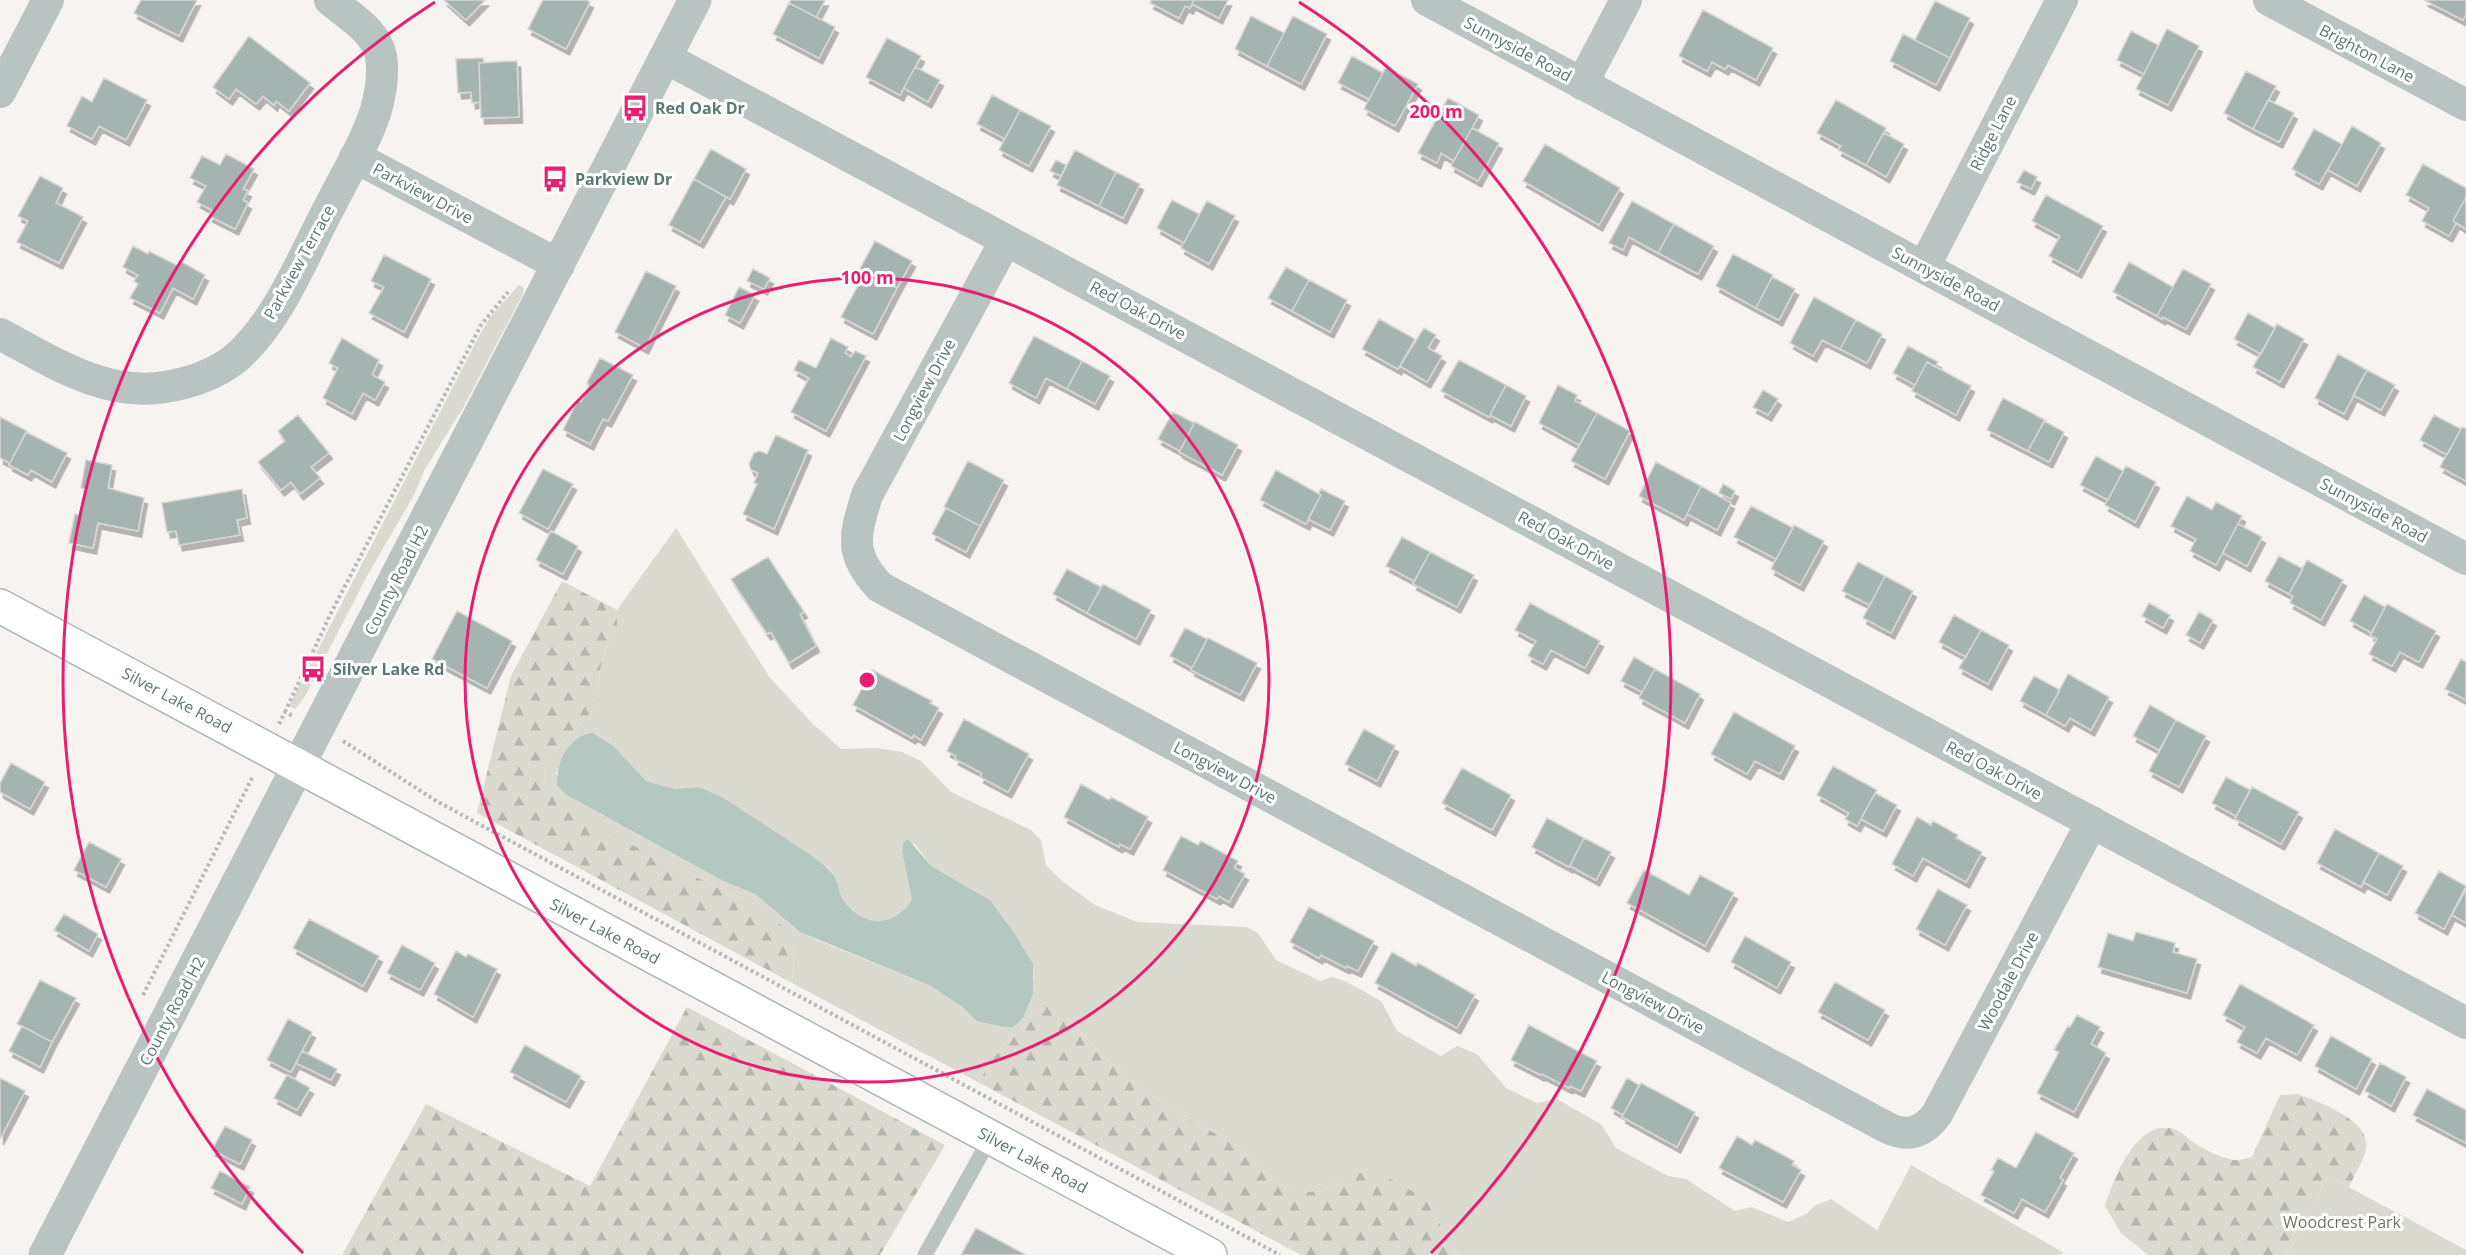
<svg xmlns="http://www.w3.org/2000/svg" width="2466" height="1255" font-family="'Open Sans',sans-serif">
	<defs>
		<pattern id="forest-firs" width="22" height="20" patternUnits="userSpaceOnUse" patternTransform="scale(1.5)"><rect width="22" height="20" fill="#dbdad0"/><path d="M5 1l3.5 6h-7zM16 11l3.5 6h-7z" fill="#b5b6ad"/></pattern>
		<filter id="shadow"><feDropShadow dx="3.5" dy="6" stdDeviation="0" flood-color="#0004"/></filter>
	</defs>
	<rect width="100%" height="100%" fill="#f6f3f1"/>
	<!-- green -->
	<path fill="#dbdad0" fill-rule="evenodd" d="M519 285 524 288 523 294 463 408 425 469 414 495 366 578 304 698 295 709 289 706 478 338 491 316Z
		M676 528 770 678 811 722 841 749 877 748 902 752 921 761 951 792 1031 830 1041 840 1046 865 1062 881 1095 905 1137 922 1246 927 1258 933 1276 960 1320 981 1332 977 1345 981 1381 1001 1397 1031 1441 1056 1457 1046 1477 1054 1506 1088 1537 1103 1557 1099 1602 1125 1616 1148 1668 1176 1686 1179 1735 1211 1752 1207 1788 1222 1806 1214 1816 1205 1831 1199 1877 1230 1911 1165 2064 1253 2056 1255H1458L1425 1198 1342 1176 1322 1191 1301 1192 1279 1184 1238 1147 1143 1091 1094 1047 1068 1018 1036 1008 1019 1031 1002 1046 978 1082 792 983 795 946 746 901 714 885 675 868 580 817 547 788 544 774 551 754 597 706 600 669 605 652 617 629V610ZM572 742 633 769 646 781 675 789 699 787 724 798 829 868C832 874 837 879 838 885 840 890 839 895 842 899 861 929 893 928 912 900L902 851 914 843 931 866 990 900 1015 934 1033 965 1034 978 1023 1018 1013 1026 1004 1027 994 1024 967 1012 961 1006 931 986 817 940 800 932 755 894 723 881 565 794 556 773Z
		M2328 1176 2466 1250V1255H2287Z"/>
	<!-- forest -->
	<path fill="url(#forest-firs)" d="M562 581 617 610V629L605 652 600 669 597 706 551 754 544 774 547 788 581 817 675 868 714 885 746 901 785 928 795 946 792 983 477 813 511 676Z
		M1052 1001 1094 1047 1143 1091 1238 1147 1279 1184 1301 1192 1322 1191 1342 1176 1376 1171 1425 1198 1458 1255H1301L978 1082 1002 1046 1019 1031 1036 1008Z
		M687 1007 945 1145 880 1255H342L426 1104 590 1186Z
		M2298 1094C2318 1102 2372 1120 2366 1149 2364 1161 2354 1175 2349 1187L2328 1176 2287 1255H2148L2121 1233 2105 1206C2114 1179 2137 1115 2177 1130 2182 1132 2187 1138 2191 1141 2203 1149 2221 1158 2234 1160 2239 1161 2246 1158 2252 1157L2280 1095Z"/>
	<!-- water -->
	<path fill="#b4c7c0" d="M592 733 612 745 646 781 675 789 699 787 724 798 815 858C824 865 833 871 837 882 840 888 839 895 843 900 863 928 893 928 912 900L902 851 904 842 908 839 931 866 990 900 1015 934 1033 964V993L1023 1018 1013 1027H1004L977 1021 961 1006 931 986 800 932 755 894 723 881 565 794 557 785C556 763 568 736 592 733Z"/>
	<!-- building -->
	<path fill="#a5b4b1" stroke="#d7d5d4" stroke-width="1.5" filter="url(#shadow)" d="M141 0H197L179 36 134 13Z
		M444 0H485L466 20Z
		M543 0H586L590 2 566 49 528 29Z
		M791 0H825L816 17 789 3Z
		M1152 0H1194L1190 8 1185 6 1179 18 1150 3Z
		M1194 0H1228L1219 18 1192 4Z
		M2424 0H2466V14L2463 20Z
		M1935 1 1970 18 1950 58 1915 40Z
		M789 3 835 27 819 58 773 34Z
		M1703 10 1773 48 1756 80 1728 65 1725 69 1712 62 1707 71 1679 56Z
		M1251 16 1284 33 1267 66 1235 49Z
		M1293 16 1327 34 1301 84 1267 66Z
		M2167 29 2199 46 2168 105 2136 89Z
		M2131 31 2158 45 2144 74 2117 60Z
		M1903 34 1950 58 1936 85 1890 61Z
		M249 36 310 83 289 111 276 101 274 105 263 96 256 104 236 89 229 99 213 87Z
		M887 38 921 56 900 95 866 77Z
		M1352 56 1383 73 1369 99 1338 83Z
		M483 58 484 63H479L480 102 472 103 471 92 458 93 456 59Z
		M517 61 519 117 481 118 479 63Z
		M915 67 940 80 928 102 904 88Z
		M1386 67 1418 84 1395 126 1364 109Z
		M2246 71 2276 86 2253 129 2224 113Z
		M104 78 147 100 126 140 99 126 92 139 67 126 82 96 92 102Z
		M992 95 1020 110 1005 139 977 124Z
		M1448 98 1479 115 1454 161 1441 153 1437 163 1418 153Z
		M1836 100 1886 128 1866 165 1838 150 1841 146 1817 133Z
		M2268 100 2294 113 2279 142 2253 129Z
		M1020 110 1051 126 1029 166 999 150Z
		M2352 126 2381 143 2357 186 2328 170Z
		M1472 128 1499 143 1478 181 1451 166Z
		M2314 129 2342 144 2319 184 2292 169Z
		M1884 133 1904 144 1886 177 1866 165Z
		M1545 144 1620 188 1599 225 1523 181Z
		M711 149 746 169 730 199 694 179Z
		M1075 150 1116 172 1099 206 1057 185Z
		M226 154 254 169 243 189 248 191 243 200 248 203 235 229 209 216 212 210 197 202 206 186 190 178 202 156 220 165Z
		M1056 160 1066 165 1061 176 1050 171Z
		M2423 164 2466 188V197L2453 221 2456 223 2449 236 2422 221 2429 208 2406 195Z
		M2024 170 2037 177 2031 189 2017 182Z
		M1116 172 1140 184 1123 218 1099 206Z
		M40 176 63 188 56 203 83 217 59 263 17 242 28 221 18 216Z
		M694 179 726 197 700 242 669 225Z
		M2046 195 2103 226 2078 272 2049 256 2060 236 2032 221Z
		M2466 197V229L2453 221Z
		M1172 200 1199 214 1184 243 1157 228Z
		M1207 201 1235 216 1209 264 1181 248Z
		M1632 201 1674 224 1658 253 1629 237 1623 250 1609 243Z
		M1674 224 1714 246 1698 274 1658 253Z
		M875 241 912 261 897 288 860 269Z
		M133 246 148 254 149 251 178 266 180 261 205 275 193 299 173 288 160 313 130 298 138 284 134 281 138 275 123 267Z
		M1733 254 1773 275 1756 308 1716 286Z
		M384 255 431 279 404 332 369 313 384 287 371 281Z
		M2129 262 2173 287 2157 316 2113 292Z
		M1286 267 1309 280 1292 311 1268 298Z
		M753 269 770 278 764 289 747 281Z
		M2183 269 2211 284 2186 329 2163 317 2162 319 2157 316Z
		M646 271 676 286 645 348 615 332Z
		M866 271 897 288 873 334 841 317Z
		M1772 277 1795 289 1779 320 1756 308Z
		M1309 280 1347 300 1330 332 1292 311Z
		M739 287 755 295 740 323 725 315Z
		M1814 297 1856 320 1840 349 1822 340 1813 356 1790 343Z
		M2248 313 2275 328 2261 354 2234 339Z
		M1379 319 1415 339 1398 369 1362 349Z
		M1856 320 1882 334 1867 363 1840 349Z
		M2277 324 2304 339 2280 382 2253 367Z
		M1424 328 1436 335 1428 348 1442 356 1427 382 1400 366Z
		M1034 336 1082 361 1067 389 1046 378 1036 398 1009 383Z
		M342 338 379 360 372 375 385 382 375 400 363 393 352 414 323 398 338 368 329 363Z
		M831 338 848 347 845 353 851 357 855 351 866 356 826 431 791 412 809 378 794 370 799 360 816 368Z
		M1908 346 1938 362 1935 367 1927 362 1915 385 1893 373Z
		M2338 354 2367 370 2344 414 2315 398Z
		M600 358 633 375 608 421 603 419 590 444 563 430 578 400 581 402 589 385 587 383Z
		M1459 360 1506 385 1489 417 1441 391Z
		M1082 361 1110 376 1095 404 1067 389Z
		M1927 362 1971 386 1956 415 1912 391Z
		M2367 370 2395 385 2381 410 2353 395Z
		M1506 385 1526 396 1511 426 1490 415Z
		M1558 385 1577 395 1575 401 1597 413 1579 445 1539 423Z
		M1763 390 1778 399 1768 415 1753 407Z
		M2003 398 2045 420 2028 451 1987 430Z
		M1173 412 1194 423 1180 451 1158 439Z
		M1597 413 1630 431 1605 479 1571 461Z
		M298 415 329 453 311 467 320 478 300 494 291 482 281 490 258 462 285 441 278 431Z
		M2434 415 2461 429 2447 455 2420 440Z
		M0 417 27 431 10 463 0 458Z
		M2044 421 2064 432 2049 462 2028 451Z
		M1195 422 1238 445 1222 475 1179 452Z
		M2462 427 2466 429V481L2440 467Z
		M26 432 67 453 52 482 31 470 28 475 9 465Z
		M776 435 808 450 774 529 743 514 757 484 754 483 758 473 751 470 749 464 754 453 760 451 767 454Z
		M2096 456 2123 471 2108 500 2080 485Z
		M86 460 112 465 108 488 144 498 138 531 98 523 93 548 69 543 75 514 80 515 85 489 81 488Z
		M968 461 1004 480 980 526 944 507Z
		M1656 462 1701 486 1684 520 1639 496Z
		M2126 466 2156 482 2135 522 2105 505Z
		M543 469 573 484 548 529 519 513Z
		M1276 470 1321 495 1306 524 1260 500Z
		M1723 484 1735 491 1731 499 1719 493Z
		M1701 486 1731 503 1717 530 1687 514Z
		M242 489 247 518 237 520 240 535 179 545 176 531 167 532 162 503Z
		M1321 489 1345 501 1330 530 1308 519 1321 495 1319 493Z
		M2187 496 2212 510 2216 502 2242 516 2216 565 2190 551 2196 539 2171 526Z
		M1751 506 1793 528 1776 559 1734 537Z
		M946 508 980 526 966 552 932 534Z
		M2238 524 2262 537 2247 566 2223 553Z
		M1794 525 1824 541 1800 585 1771 569Z
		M551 531 578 546 563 574 536 560Z
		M1402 537 1430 552 1414 581 1386 566Z
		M1430 552 1474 575 1457 607 1413 584Z
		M2279 556 2303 569 2289 594 2265 581Z
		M768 557 804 612 800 614 816 646 789 663 771 632 767 634 731 579Z
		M2307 560 2343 580 2321 620 2290 603 2293 596 2289 594Z
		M1858 562 1885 576 1870 605 1842 591Z
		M1067 569 1101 587 1087 613 1053 594Z
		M1885 576 1913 591 1891 633 1863 618Z
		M1103 584 1151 610 1136 639 1087 613Z
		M2364 595 2385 607 2372 633 2350 621Z
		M1530 603 1600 641 1585 668 1551 650 1543 664 1528 656 1536 641 1515 630Z
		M2149 603 2170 615 2163 628 2142 616Z
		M2387 604 2436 631 2419 662 2400 652 2392 666 2369 654 2377 639 2370 635Z
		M457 611 512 641 487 688 432 659Z
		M2199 612 2213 620 2200 643 2186 635Z
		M1954 615 1981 630 1966 657 1939 642Z
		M1185 628 1207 639 1192 668 1170 656Z
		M1981 630 2009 645 1988 684 1959 668Z
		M1208 638 1257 663 1240 695 1191 670Z
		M1634 657 1655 669 1642 692 1621 681Z
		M2461 659 2466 662V700L2445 689Z
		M1655 669 1700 694 1685 723 1639 698Z
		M872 670 932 701 930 703 939 708 921 740 914 735 912 738 853 705Z
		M2068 674 2109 697 2091 730 2070 718 2065 726 2046 715Z
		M2034 676 2060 690 2046 715 2020 701Z
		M2150 705 2176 720 2159 750 2133 736Z
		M1734 712 1795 746 1780 774 1755 761 1747 774 1711 754Z
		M964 719 1029 754 1008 792 980 777 982 773 955 759 956 756 947 751Z
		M2176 720 2206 736 2179 787 2149 771Z
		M1364 729 1395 746 1377 781 1345 764Z
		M11 763 45 782 30 809 0 792V783Z
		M1833 766 1877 790 1857 826 1845 819 1849 813 1817 795Z
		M1462 768 1511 795 1492 830 1442 803Z
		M2226 777 2250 790 2236 816 2212 803Z
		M1081 784 1109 800 1111 797 1148 817 1130 849 1120 844 1119 847 1064 817Z
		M2252 787 2299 812 2281 844 2235 819Z
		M1875 793 1897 805 1883 831 1861 819Z
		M1917 817 1931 825 1933 821 1958 835 1956 838 1982 852 1966 882 1923 858 1913 876 1892 864Z
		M1547 818 1584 838 1569 867 1532 847Z
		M2335 829 2379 853 2361 887 2317 863Z
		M1181 836 1198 845 1201 841 1238 861 1234 868 1245 874 1229 902 1219 896 1217 899 1163 870Z
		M1584 838 1611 852 1596 880 1570 866Z
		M89 842 121 859 106 887 74 870Z
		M2379 853 2403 866 2387 895 2363 882Z
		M1644 870 1689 895 1700 875 1734 893 1705 946 1627 903Z
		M2439 871 2466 886 2444 929 2415 913Z
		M1938 889 1967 905 1945 945 1916 929Z
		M2466 890V923L2452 915Z
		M1309 907 1374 941 1358 971 1347 966 1346 968 1321 955 1319 958 1290 942Z
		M64 914 98 934 89 951 54 930Z
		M309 919 379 956 363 986 293 948Z
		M2136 932 2175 943 2173 952 2197 959 2187 993 2098 967 2108 933 2133 941Z
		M1745 936 1791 962 1777 988 1731 962Z
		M402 945 435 963 420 990 387 973Z
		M456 951 466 957 468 954 497 969 473 1017 434 994Z
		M1392 952 1416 966 1418 963 1475 995 1457 1028 1375 983Z
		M40 980 76 998 52 1042 17 1024Z
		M1835 982 1885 1010 1868 1040 1818 1012Z
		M2240 984 2314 1025 2297 1055 2266 1038 2257 1053 2237 1042 2245 1027 2223 1015Z
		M2077 1015 2100 1027 2091 1044 2106 1053 2074 1112 2037 1093 2059 1052 2054 1050 2068 1026 2070 1027Z
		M288 1019 312 1032 291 1072 267 1060Z
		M1529 1025 1597 1061 1581 1091 1570 1086 1569 1088 1542 1074 1541 1075 1511 1060Z
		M22 1026 52 1042 40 1067 9 1051Z
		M2331 1036 2372 1059 2356 1089 2315 1066Z
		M525 1045 581 1076 566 1102 510 1072Z
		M302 1051 337 1069 331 1080 296 1063Z
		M2380 1063 2406 1077 2391 1106 2365 1091Z
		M287 1075 310 1088 297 1110 274 1098Z
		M0 1078 25 1091 0 1139Z
		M1627 1078 1639 1085 1623 1115 1611 1108Z
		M1641 1083 1695 1112 1677 1147 1622 1117Z
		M2427 1089 2466 1110V1143L2413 1115Z
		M225 1126 252 1140 240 1164 212 1150Z
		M2036 1132 2074 1153 2060 1178 2063 1180 2045 1212 2022 1199 2014 1213 1981 1195 1994 1171 1991 1170 1998 1158 2016 1168Z
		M1737 1136 1752 1145 1755 1140 1794 1161 1792 1165 1801 1170 1783 1202 1719 1168Z
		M220 1171 250 1187 242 1204 211 1188Z
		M976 1228 1026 1255H961Z"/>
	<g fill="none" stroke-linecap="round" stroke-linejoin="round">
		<!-- secondary casing -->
		<g stroke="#acb8b5" stroke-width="36">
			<path id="secondary" d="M0 606 1210 1255"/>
		</g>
		<!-- path -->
		<path stroke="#b4bbba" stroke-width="4" stroke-dasharray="3 3" stroke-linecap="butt" d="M285 712 331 613 481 325 508 292
			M279 724 285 712 293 716
			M343 741 438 802 1280 1255
			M143 995 253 776"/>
		<!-- service -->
		<path stroke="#b9c3c1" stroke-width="15" d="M925 1255 991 1137"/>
		<!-- minor -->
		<path stroke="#b9c3c1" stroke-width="32" d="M1427 0 2466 559
			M2269 0 2466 105
			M666 58 2466 1023
			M1582 84 1626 0
			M0 92 48 0
			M355 157 559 265
			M1006 240 867 495C855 535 848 554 880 587L1886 1127C1907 1138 1923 1133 1937 1114L2092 822
			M1924 267 2062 0
			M0 334C51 361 104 397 165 387 190 383 216 374 236 358 279 321 304 254 331 204 346 174 366 142 376 110 381 92 384 74 381 56 376 31 348 15 330 0"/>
		<!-- tertiary -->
		<path stroke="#b9c3c1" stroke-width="33" d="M45 1255 695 0"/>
		<!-- secondary -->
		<use href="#secondary" stroke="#fff" stroke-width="33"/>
	</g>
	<!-- distance rings -->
	<g fill="none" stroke="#e91e73" stroke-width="3">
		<circle cx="867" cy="680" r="402"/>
		<path d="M303 1253A804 804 0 0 1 435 2M1299 2A804 804 0 0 1 1431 1253"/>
	</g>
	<!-- icons -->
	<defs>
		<g id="bus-bare" transform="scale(2.07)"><path d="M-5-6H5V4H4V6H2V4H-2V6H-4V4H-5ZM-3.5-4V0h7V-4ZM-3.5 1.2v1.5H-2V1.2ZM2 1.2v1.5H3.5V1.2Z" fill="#e91e73" stroke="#fff" stroke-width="2.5" paint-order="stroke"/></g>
	</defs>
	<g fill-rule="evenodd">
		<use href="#bus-bare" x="635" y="108"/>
		<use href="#bus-bare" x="555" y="179"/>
		<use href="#bus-bare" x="313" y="669"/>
	</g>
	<g text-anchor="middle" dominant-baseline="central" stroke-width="6" stroke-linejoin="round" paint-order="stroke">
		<!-- street labels -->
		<g font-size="16" fill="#5b7872" stroke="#fff">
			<text transform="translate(1518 49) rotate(28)">Sunnyside Road</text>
			<text transform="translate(2367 53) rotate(28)">Brighton Lane</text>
			<text transform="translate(1993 133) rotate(-63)">Ridge Lane</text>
			<text transform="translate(423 193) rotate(28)">Parkview Drive</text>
			<text transform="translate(299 262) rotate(-61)">Parkview Terrace</text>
			<text transform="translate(1946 279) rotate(28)">Sunnyside Road</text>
			<text transform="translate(1138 310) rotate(28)">Red Oak Drive</text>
			<text transform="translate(924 390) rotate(-62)">Longview Drive</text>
			<text transform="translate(2374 510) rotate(28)">Sunnyside Road</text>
			<text transform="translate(1566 540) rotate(28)">Red Oak Drive</text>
			<text transform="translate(396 580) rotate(-63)">County Road H2</text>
			<text transform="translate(177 700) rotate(28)">Silver Lake Road</text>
			<text transform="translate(1994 770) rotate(28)">Red Oak Drive</text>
			<text transform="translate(1225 772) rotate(28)">Longview Drive</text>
			<text transform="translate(605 931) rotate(28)">Silver Lake Road</text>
			<text transform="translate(2008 981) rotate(-62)">Woodale Drive</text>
			<text transform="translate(1653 1002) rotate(28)">Longview Drive</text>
			<text transform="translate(172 1011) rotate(-62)">County Road H2</text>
			<text transform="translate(1033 1160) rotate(28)">Silver Lake Road</text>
		</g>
		<!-- poi labels -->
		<g font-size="16" font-weight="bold" fill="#5b7872" stroke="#fff" text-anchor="start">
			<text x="655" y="108">Red Oak Dr</text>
			<text x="575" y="179">Parkview Dr</text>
			<text x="333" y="669">Silver Lake Rd</text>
		</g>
		<!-- park labels -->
		<g font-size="16" fill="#72765e" stroke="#fff">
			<text x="2342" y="1222">Woodcrest Park</text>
		</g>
	</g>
	<circle cx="867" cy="680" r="9" fill="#e91e73" stroke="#fff" stroke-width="3"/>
	<g font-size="18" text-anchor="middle" font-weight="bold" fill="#e91e73" stroke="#fff" stroke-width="6" stroke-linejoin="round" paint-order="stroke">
		<text x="1436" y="118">200 m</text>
		<text x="867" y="284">100 m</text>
	</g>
</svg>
